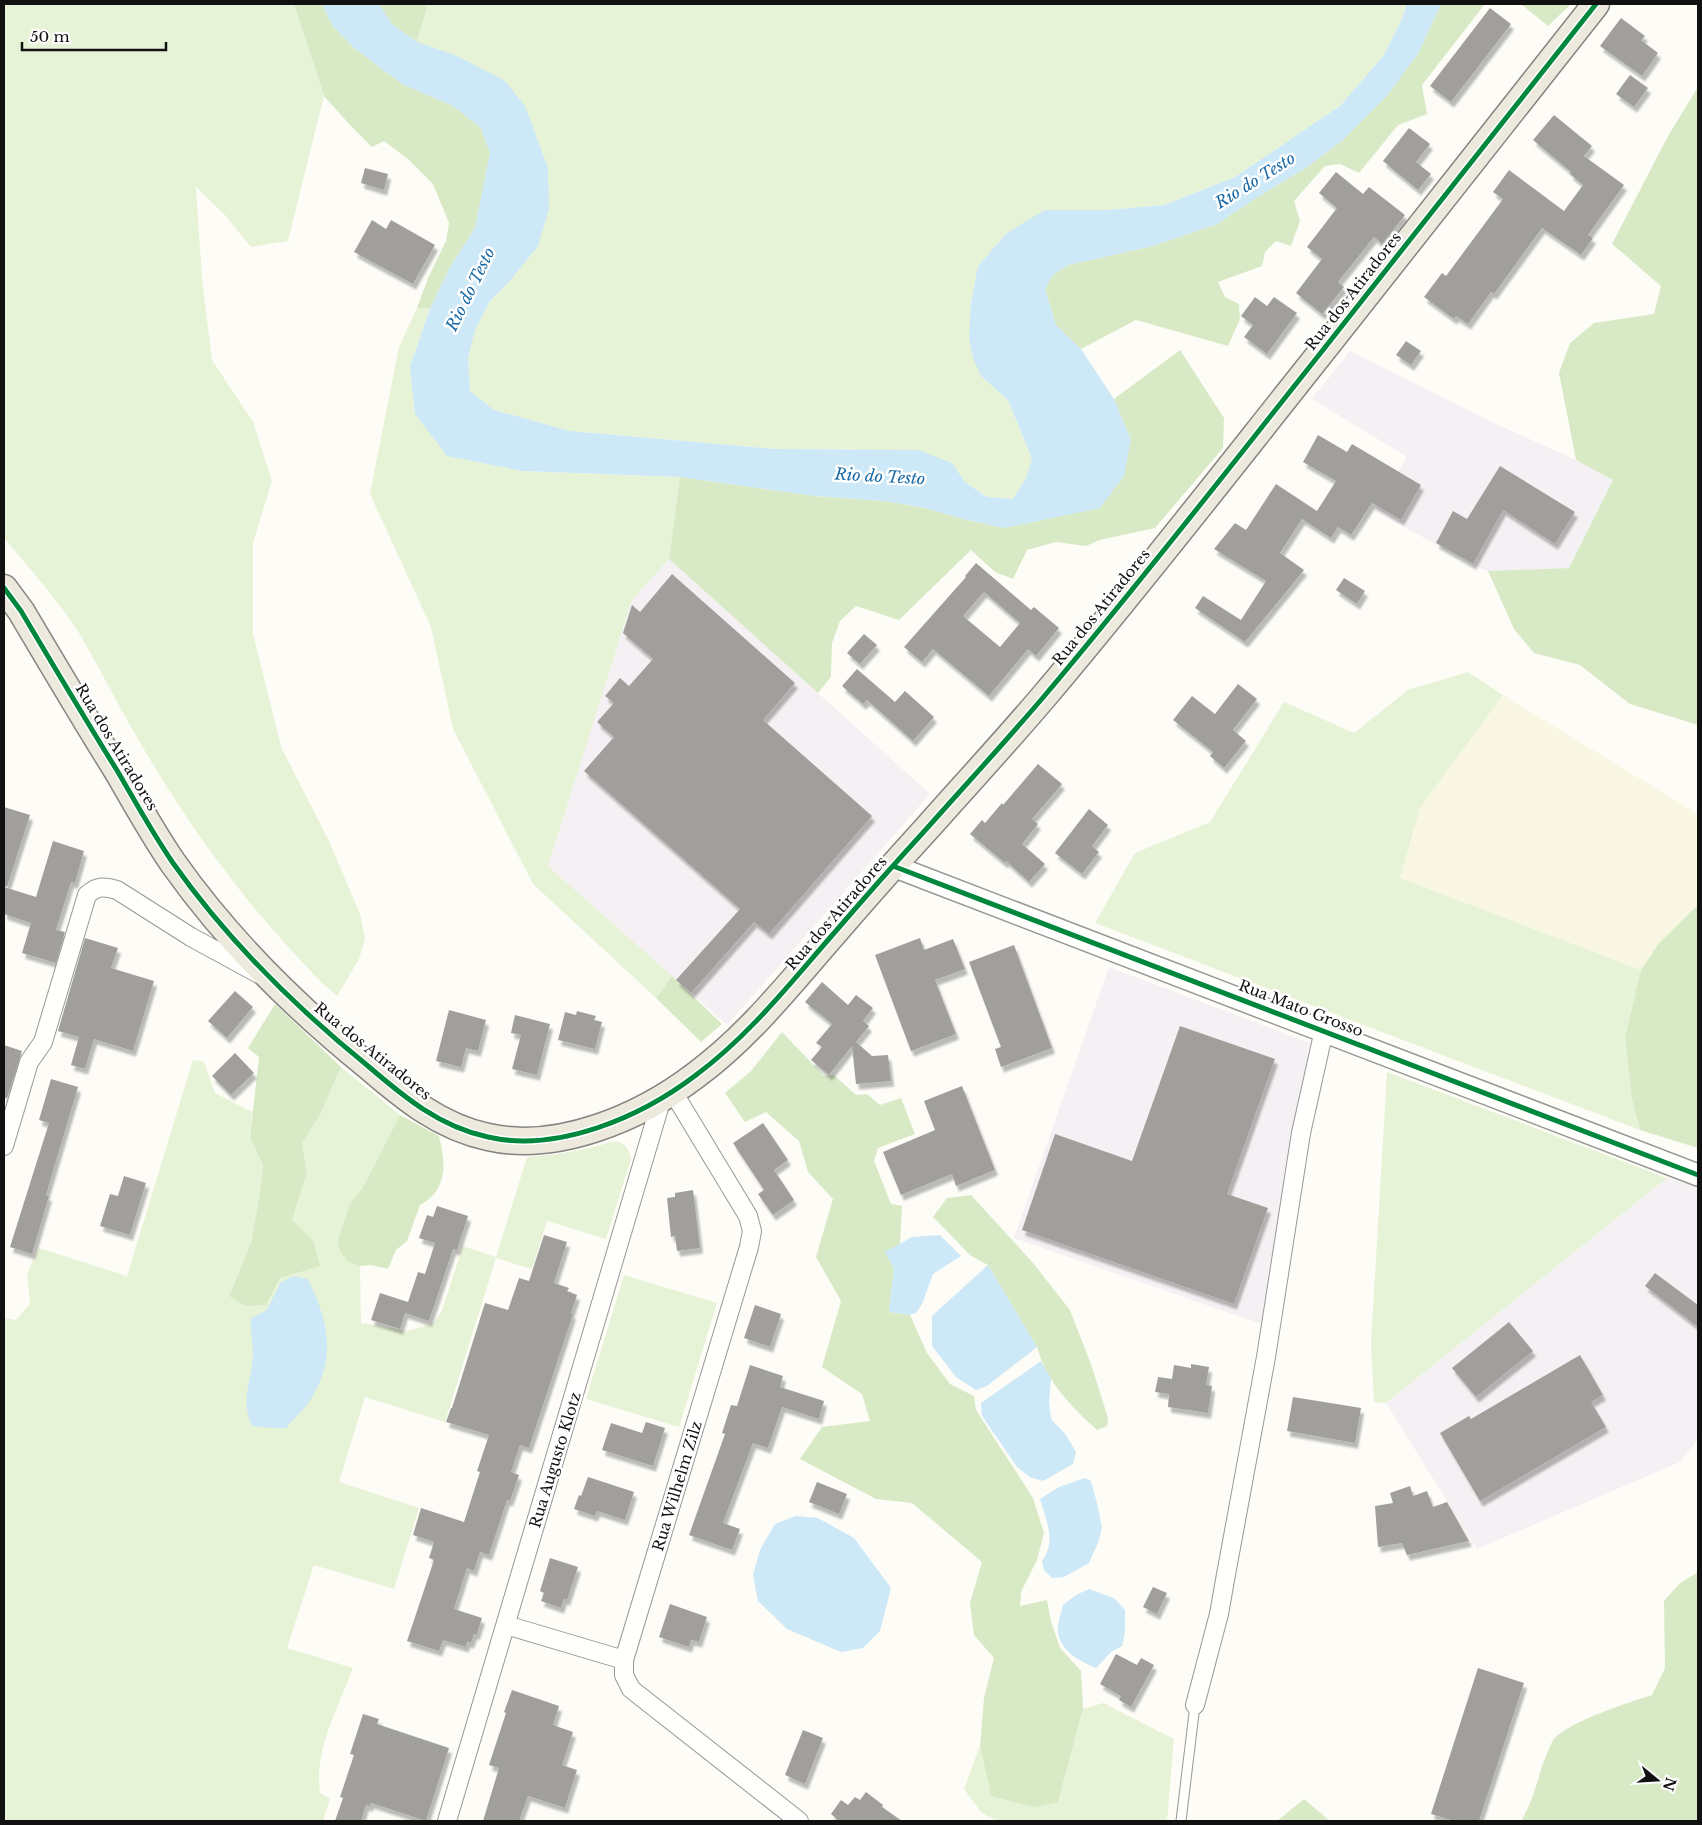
<svg xmlns="http://www.w3.org/2000/svg" width="1702" height="1825" font-family="'Libre Baskerville',serif">
	<defs>
		<filter id="shadow"><feDropShadow dx="3" dy="5.5" stdDeviation="1" flood-color="#0004"/></filter>
	</defs>
	<rect width="100%" height="100%" fill="#fdfcf7"/>
	<!-- industrial -->
	<path fill="#f5f0f3" d="M1350 351 1494 423 1576 460 1613 480 1569 568 1488 571 1481 569 1375 511 1407 457 1312 399Z
		M669 559 930 794 727 1025 548 866 632 600Z
		M1109 967 1310 1043 1261 1324 1014 1238Z
		M1667 1178 1698 1188V1438L1680 1462 1477 1549 1386 1403Z"/>
	<!-- farmland -->
	<path fill="#f9f7e4" d="M1503 695 1698 814V905L1659 943 1641 970 1400 878 1420 808Z"/>
	<!-- green -->
	<path fill="#e7f3d7" d="M4 4H294L324 96 288 241 251 247 224 214 196 187 202 279 212 360 253 422 272 481 253 543V634L281 747 328 839 360 914 365 939 359 959 337 996C320 982 306 966 291 950 233 887 181 814 138 739 117 704 100 668 79 633 58 600 29 568 4 538Z
		M428 4H1407L1402 19 1384 55 1340 106 1235 177 1164 205 1107 210 1007 233 978 266 971 303 981 376 1008 400 1032 459 1026 478 1013 499 988 497 965 482 952 463 854 449H775L570 431 494 410 470 391 468 358 475 330 490 301 508 283 417 42Z
		M417 308 430 309 410 366 447 456 522 471 680 477 669 559 632 600 548 866 672 976 656 998 533 884 453 729 431 627 370 494 399 347Z
		M1468 672 1503 695 1420 808 1400 878 1641 970 1625 1037 1632 1099 1640 1130 1095 923 1135 853 1210 822 1284 702 1354 733 1408 690Z
		M193 1060 204 1062 215 1093 252 1112 250 1137 263 1166 259 1197 251 1243 229 1296 266 1305 280 1278 313 1240 292 1220 307 1173 302 1143 320 1115 341 1067 400 1115 362 1189 350 1203 338 1239 348 1262 360 1266 361 1323 408 1331 434 1323 442 1310 463 1246 496 1257 527 1157C552 1155 576 1152 600 1145 605 1144 613 1140 618 1142 627 1144 629 1151 631 1159L606 1239 547 1221 532 1269 496 1258 445 1422 365 1397 339 1482 419 1508 394 1589 314 1565 287 1648 353 1668C338 1708 314 1750 320 1793L330 1799 323 1821H4V1318L16 1320 30 1304 27 1274 39 1248 127 1276Z
		M1387 1072 1667 1178 1386 1403 1374 1402 1371 1343Z
		M624 1275 717 1303 679 1427 586 1399Z
		M1103 1703 1174 1739 1167 1821H997L981 1812 964 1789 980 1746 991 1796 1058 1802 1083 1709Z"/>
	<!-- forest -->
	<path fill="#d8eac5" d="M294 4H322L332 25 354 48 402 84 453 106 481 128 490 153 475 228 450 267 430 309 417 308 428 278 446 241 449 223 433 184 409 160 384 141 372 147 350 125 324 96Z
		M379 4H428L417 42 392 24Z
		M1441 4H1485L1422 85 1427 114 1398 125 1359 173 1340 164 1325 166 1294 201 1300 221 1291 246 1276 241 1265 252 1262 266 1218 282 1225 297 1239 304 1240 319 1228 346 1136 320 1081 349 1056 325 1045 289 1053 275 1068 265 1153 246 1217 224 1256 198 1304 169 1342 141 1418 54Z
		M1521 4H1571L1548 26Z
		M1698 87V725L1630 704 1580 665 1534 653 1514 629 1488 571 1569 568 1613 480 1576 460 1559 373 1570 343 1594 323 1654 314 1661 286 1612 244 1668 136Z
		M1180 350 1224 418 1223 448 1155 528 1100 540 1086 546 1056 542 1027 550 1013 579 995 572 971 550 899 620 856 606 840 621 832 643 831 677 818 693 669 559 680 477 815 496 885 501 925 508 963 519 1004 528 1046 519 1131 440 1114 399Z
		M1698 905V1148L1640 1130 1632 1099 1625 1037 1641 970 1659 943Z
		M672 976 722 1024 701 1042 656 998Z
		M275 1004 341 1067 320 1115 302 1143 307 1173 292 1220 313 1240 320 1266 280 1278 266 1305 245 1306 229 1296 251 1243 259 1197 263 1166 250 1137 259 1057 248 1048Z
		M782 1032 824 1076 834 1075 856 1095 867 1094 880 1105 901 1098 915 1134 878 1148 874 1161 891 1204 902 1206 900 1244 886 1252 894 1269 889 1312 910 1315 927 1353 950 1384 974 1396 976 1410 1033 1498 1044 1533 1037 1560 1021 1592 1020 1606 1047 1600 1051 1621 1060 1648 1081 1671 1083 1709 1058 1802 1034 1807 991 1796 980 1746 984 1698 994 1658 974 1635 970 1603 982 1562 912 1503 876 1499 800 1459 822 1427 870 1421 862 1394 822 1367 841 1301 816 1257 833 1199 808 1172 799 1141 766 1112 745 1122 725 1093 751 1071Z
		M400 1115 439 1136C446 1163 448 1190 420 1205L407 1241 396 1250 388 1269 371 1265 360 1266 348 1262 340 1251 338 1239 350 1203 362 1189Z
		M971 1195 1033 1263 1070 1310 1092 1367 1108 1418 1107 1426 1097 1430C1070 1405 1048 1384 1037 1347L988 1265 971 1256 933 1217 947 1198Z
		M1698 1572V1821H1521C1536 1797 1539 1767 1552 1742 1563 1723 1630 1702 1652 1695L1665 1668 1664 1601 1679 1584Z
		M1304 1799 1330 1821H1277Z"/>
	<!-- water -->
	<path fill="#cde8f7" d="M322 4H379L392 24 417 42 455 55 504 80 525 106 548 168 549 209 538 246 508 283 490 301 475 330 468 358 470 391 494 410 570 431 775 449 918 450 952 463 965 482 987 497 1013 499 1026 478 1032 459 1008 400 981 376 973 358 969 338 971 303 978 266 1007 233 1045 210H1107L1164 205 1235 177 1340 106 1384 55 1402 19 1407 4H1441L1418 54 1386 97 1342 141 1304 169 1256 198 1217 224 1153 246 1068 265 1053 275 1045 289 1056 325 1081 349 1114 399 1131 440 1124 476 1100 508 1004 528 963 519 925 508 885 501 815 496 680 477 522 471 447 456 415 414 410 366 430 309 450 267 475 228 490 153 481 128 453 106 402 84 354 48 332 25Z
		M940 1235 961 1256 933 1274 922 1304 916 1313 910 1315 889 1312 894 1269 885 1252 912 1237Z
		M988 1265 1037 1347 987 1386 976 1390 956 1377 932 1346V1316Z
		M293 1276 308 1279C328 1321 337 1356 311 1399 305 1409 294 1418 286 1428H272L252 1426C240 1399 251 1384 253 1357 253 1344 250 1332 251 1318L267 1310 280 1283Z
		M1041 1361 1051 1379 1049 1402 1051 1419 1066 1435 1076 1452 1073 1464 1043 1481 1030 1477 1017 1467 982 1416 981 1403Z
		M1085 1478 1091 1481 1097 1503 1102 1528 1098 1543 1089 1563 1064 1577 1052 1578 1044 1570 1042 1561C1057 1542 1046 1520 1040 1499L1059 1487Z
		M796 1516 818 1518 854 1538 891 1588 880 1631 863 1648 841 1652 787 1629 758 1601 753 1575 760 1550 775 1524Z
		M1089 1589 1114 1598 1125 1610V1632L1122 1646 1111 1652 1096 1668C1080 1661 1061 1652 1058 1632 1057 1624 1061 1613 1063 1605L1076 1595Z"/>
	<!-- building -->
	<path fill="#a19f9c" fill-rule="evenodd" filter="url(#shadow)" d="M1490 8 1511 24 1451 102 1430 86Z
		M1621 18 1645 36 1641 40 1658 53 1642 76 1600 46Z
		M1630 75 1648 88 1634 107 1616 94Z
		M1554 115 1592 146 1584 156 1624 185 1588 235 1593 238 1581 255 1542 228 1494 294 1491 292 1468 324 1456 316 1454 319 1424 297 1442 273 1446 276 1503 199 1493 192 1509 170 1564 211 1583 185 1570 174 1571 172 1533 140Z
		M1409 128 1430 144 1416 162 1431 174 1418 190 1383 161Z
		M365 168 388 174 384 190 361 183Z
		M1336 172 1363 194 1369 187 1405 215 1382 244 1374 237 1338 282 1344 287 1322 314 1296 293 1322 259 1307 247 1337 208 1319 193Z
		M372 220 386 229 391 220 435 245 413 284 354 252Z
		M1255 297 1267 306 1274 297 1297 313 1267 354 1244 337 1253 325 1241 316Z
		M1406 341 1421 351 1411 365 1396 355Z
		M1318 435 1347 452 1352 444 1421 485 1401 520 1372 503 1351 535 1338 527 1331 538 1302 519 1280 553 1304 570 1245 642 1195 608 1203 596 1241 620 1266 581 1214 549 1235 523 1246 530 1276 484 1317 511 1336 481 1303 462Z
		M1500 466 1575 512 1555 544 1503 510 1473 564 1436 543 1453 511 1467 519Z
		M976 563 1031 610 1034 607 1059 628 1036 656 1028 649 989 696 933 649 922 662 904 647 966 577 965 576ZM984 592 1020 623 1000 647 963 616Z
		M672 574 795 683 763 720 872 816 769 934 754 922 691 993 676 980 740 909 584 771 614 737 597 722 614 703 605 696 620 678 629 686 653 659 623 633 632 605 640 612Z
		M1344 578 1365 591 1357 604 1336 590Z
		M864 634 877 645 860 664 847 653Z
		M857 669 895 702 905 691 934 717 913 741 867 700 863 704 842 686Z
		M1238 684 1257 699 1233 730 1246 741 1224 768 1210 756 1213 752 1173 720 1192 696 1215 714Z
		M1038 764 1062 784 1032 819 1038 824 1022 844 1045 864 1029 882 1006 861 1005 863 970 834 982 820 985 823 1002 803 1003 805Z
		M4 807 30 815 7 887 4 886Z
		M1089 809 1108 825 1092 846 1099 852 1082 874 1055 853Z
		M53 841 84 851 75 883 71 882 56 930 65 932 56 963 22 953 31 923 4 914V887L36 897Z
		M85 938 118 948 111 968 154 981 133 1051 94 1039 85 1069 71 1065 79 1037 58 1031Z
		M920 938 924 950 953 939 965 969 935 980 956 1034 911 1051 875 955Z
		M1014 945 1052 1048 1001 1067 995 1049 1001 1047 969 962Z
		M822 982 848 1005 856 995 873 1008 863 1021 869 1026 856 1042 872 1056 888 1055 891 1081 856 1084 852 1046 829 1075 811 1060 822 1047 816 1043 832 1024 805 1002Z
		M235 991 253 1007 227 1038 208 1021Z
		M449 1010 486 1020 478 1051 466 1048 461 1067 436 1061Z
		M577 1011 596 1016 594 1020 602 1022 595 1049 558 1040 565 1012 576 1015Z
		M515 1015 550 1024 537 1075 512 1069 521 1035 511 1033Z
		M1180 1026 1275 1059 1227 1194 1268 1208 1234 1304 1022 1230 1055 1134 1132 1161Z
		M4 1045 22 1051 7 1098H4Z
		M235 1053 254 1073 231 1095 212 1076Z
		M51 1079 78 1087 46 1195 49 1196 32 1254 10 1247 49 1123 39 1120Z
		M962 1086 995 1170 956 1186 952 1174 901 1195 883 1152 935 1130 924 1101Z
		M763 1123 788 1160 774 1170 794 1200 773 1215 758 1194 764 1190 733 1143Z
		M124 1176 146 1183 130 1235 100 1226 110 1194 118 1196Z
		M693 1190 700 1248 677 1251 675 1236 671 1237 667 1198 675 1197V1193Z
		M437 1206 468 1216 457 1250 453 1249 429 1321 405 1313 400 1329 371 1320 380 1293 408 1302 418 1272 425 1274 435 1243 419 1238 427 1215 433 1217Z
		M544 1235 567 1242 554 1283 569 1288 567 1291 577 1295 571 1313 573 1314 529 1448 520 1445 511 1472 519 1475 510 1501 507 1500 489 1555 480 1552 474 1571 467 1568 454 1609 482 1618 477 1634H474L471 1643 467 1642 466 1647 443 1640 439 1651 407 1641 434 1560 429 1558 434 1542 413 1535 421 1508 464 1522 480 1472 477 1471 489 1435 446 1422 451 1408H452L485 1303 508 1310 519 1278 529 1281Z
		M1655 1273 1698 1305V1327L1645 1286Z
		M755 1305 781 1314 770 1347 744 1338Z
		M1509 1322 1533 1351 1476 1397 1452 1368Z
		M1580 1355 1603 1395 1591 1402 1606 1427 1480 1501 1440 1433 1469 1416 1471 1419Z
		M1191 1364 1209 1367 1206 1385 1212 1386 1208 1413 1168 1407 1169 1394 1155 1392 1158 1377 1172 1379 1174 1365 1191 1368Z
		M750 1365 783 1376 780 1387 824 1401 819 1419 782 1407 768 1448 753 1443 723 1523 740 1529 732 1550 689 1535 725 1434 722 1433 731 1405 737 1406Z
		M1293 1397 1361 1408 1355 1443 1287 1431Z
		M646 1422 665 1428 653 1466 602 1450 611 1423 642 1433Z
		M588 1477 634 1492 625 1520 597 1511 595 1516 574 1509 579 1495 581 1496Z
		M817 1482 847 1494 839 1514 809 1502Z
		M1410 1486 1413 1496 1427 1491 1433 1507 1447 1502 1469 1541 1407 1555 1402 1543 1378 1547 1375 1506 1393 1503 1390 1493Z
		M550 1558 578 1567 567 1600 564 1599 561 1608 541 1601 544 1593 540 1591Z
		M1153 1587 1167 1593 1157 1614 1143 1607Z
		M670 1604 707 1617 699 1642 691 1640 689 1647 659 1637Z
		M1116 1654 1137 1665 1141 1658 1154 1665 1131 1707 1119 1700 1121 1696 1100 1684Z
		M1478 1668 1524 1683 1479 1821H1454L1431 1814Z
		M512 1690 559 1706 553 1725 573 1732 562 1765 577 1770 565 1808 528 1796 519 1821H483L499 1768 489 1765 506 1713 504 1712Z
		M363 1714 379 1719 377 1724 449 1748 426 1821 371 1803 370 1806 366 1805 361 1821H335L343 1798 340 1797 354 1755 350 1754Z
		M803 1730 823 1738 805 1784 785 1775Z
		M866 1792 883 1805 882 1807 902 1821H837L838 1820 831 1814 841 1800 848 1805 855 1797 860 1800Z"/>
	<g fill="none" stroke-linecap="round" stroke-linejoin="round">
		<!-- service casing -->
		<g stroke="#979795" stroke-width="11">
			<path id="service" d="M1181 1821 1195 1705"/>
		</g>
		<!-- minor casing -->
		<g stroke="#979795" stroke-width="20">
			<path id="minor" d="M673 1092 748 1216 752 1231 749 1247 624 1660V1675L631 1689 799 1821
				M4 1146 29 1062 43 1042 87 895C97 886 104 886 117 890L191 937 259 974
				M506 1625 624 1660
				M1195 1705 1219 1614 1225 1580 1266 1357 1301 1133 1324 1030
				M447 1821 662 1098"/>
		</g>
		<!-- tertiary casing -->
		<g stroke="#979795" stroke-width="24">
			<path id="tertiary" d="M893 866 1698 1175"/>
		</g>
		<!-- primary casing -->
		<g stroke="#858482" stroke-width="29">
			<path id="primary" d="M4 588 21 611C53 665 85 719 118 772 136 803 153 834 173 863 228 941 294 1006 368 1066 404 1097 440 1127 488 1137 558 1153 641 1117 696 1075 750 1035 791 982 835 932 866 896 897 861 929 826 968 782 1008 739 1046 694 1140 583 1229 468 1319 355 1411 238 1503 121 1596 4"/>
		</g>
		<!-- service -->
		<use href="#service" stroke="#fffffe" stroke-width="9"/>
		<!-- minor -->
		<use href="#minor" stroke="#fffffe" stroke-width="18"/>
		<!-- tertiary -->
		<use href="#tertiary" stroke="#fffffe" stroke-width="21"/>
		<!-- primary -->
		<use href="#primary" stroke="#ede9dc" stroke-width="26"/>
		<!-- cycleway casing -->
		<g stroke="#fff" stroke-width="8">
			<path id="cycleway" d="M4 588 21 611C53 665 85 719 118 772 136 803 153 834 173 863 228 941 294 1006 368 1066 404 1097 440 1127 488 1137 558 1153 641 1117 696 1075 750 1035 791 982 835 932 866 896 897 861 929 826 968 782 1008 739 1046 694 1140 583 1229 468 1319 355 1411 238 1503 121 1596 4
				M893 866 1698 1175"/>
		</g>
		<!-- cycleway -->
		<use href="#cycleway" stroke="#00873e" stroke-width="5"/>
	</g>
	<g text-anchor="middle" dominant-baseline="central" stroke-width="5" stroke-linejoin="round" paint-order="stroke">
		<!-- street labels -->
		<g font-size="15" fill="#111" stroke="#fff">
			<text transform="translate(1353 291) rotate(-52)">Rua dos Atiradores</text>
			<text transform="translate(1101 607) rotate(-51)">Rua dos Atiradores</text>
			<text transform="translate(117 747) rotate(59)">Rua dos Atiradores</text>
			<text transform="translate(836 913) rotate(-49)">Rua dos Atiradores</text>
			<text transform="translate(1301 1008) rotate(21)">Rua Mato Grosso</text>
			<text transform="translate(373 1051) rotate(39)">Rua dos Atiradores</text>
			<text transform="translate(555 1460) rotate(-73)">Rua Augusto Klotz</text>
			<text transform="translate(677 1486) rotate(-73)">Rua Wilhelm Zilz</text>
		</g>
		<!-- water labels -->
		<g font-size="16" font-style="italic" fill="#1768a6" stroke="#fff">
			<text transform="translate(1255 180) rotate(-32)">Rio do Testo</text>
			<text transform="translate(470 289) rotate(-64)">Rio do Testo</text>
			<text transform="translate(880 476) rotate(3)">Rio do Testo</text>
		</g>
	</g>
	<!-- border -->
	<rect width="1702" height="1825" fill="none" stroke="#111111" stroke-width="10"/>
	<!-- north arrow -->
	<g transform="translate(1657 1780) rotate(108)" stroke="#ffffff" stroke-width="4" paint-order="stroke">
	<path d="M0-4L9 19L0 12L-9 19Z" fill="#111111"/>
	<text y="-8" font-size="14" font-weight="bold" text-anchor="middle" fill="#111111">N</text>
	</g>
	<!-- scale -->
	<path d="M22 42v8h144v-8" fill="none" stroke="#111111" stroke-width="2.5"/>
	<text x="30" y="42" font-size="15" fill="#111111" stroke="#ffffff" stroke-width="4" paint-order="stroke">50 m</text>
</svg>
